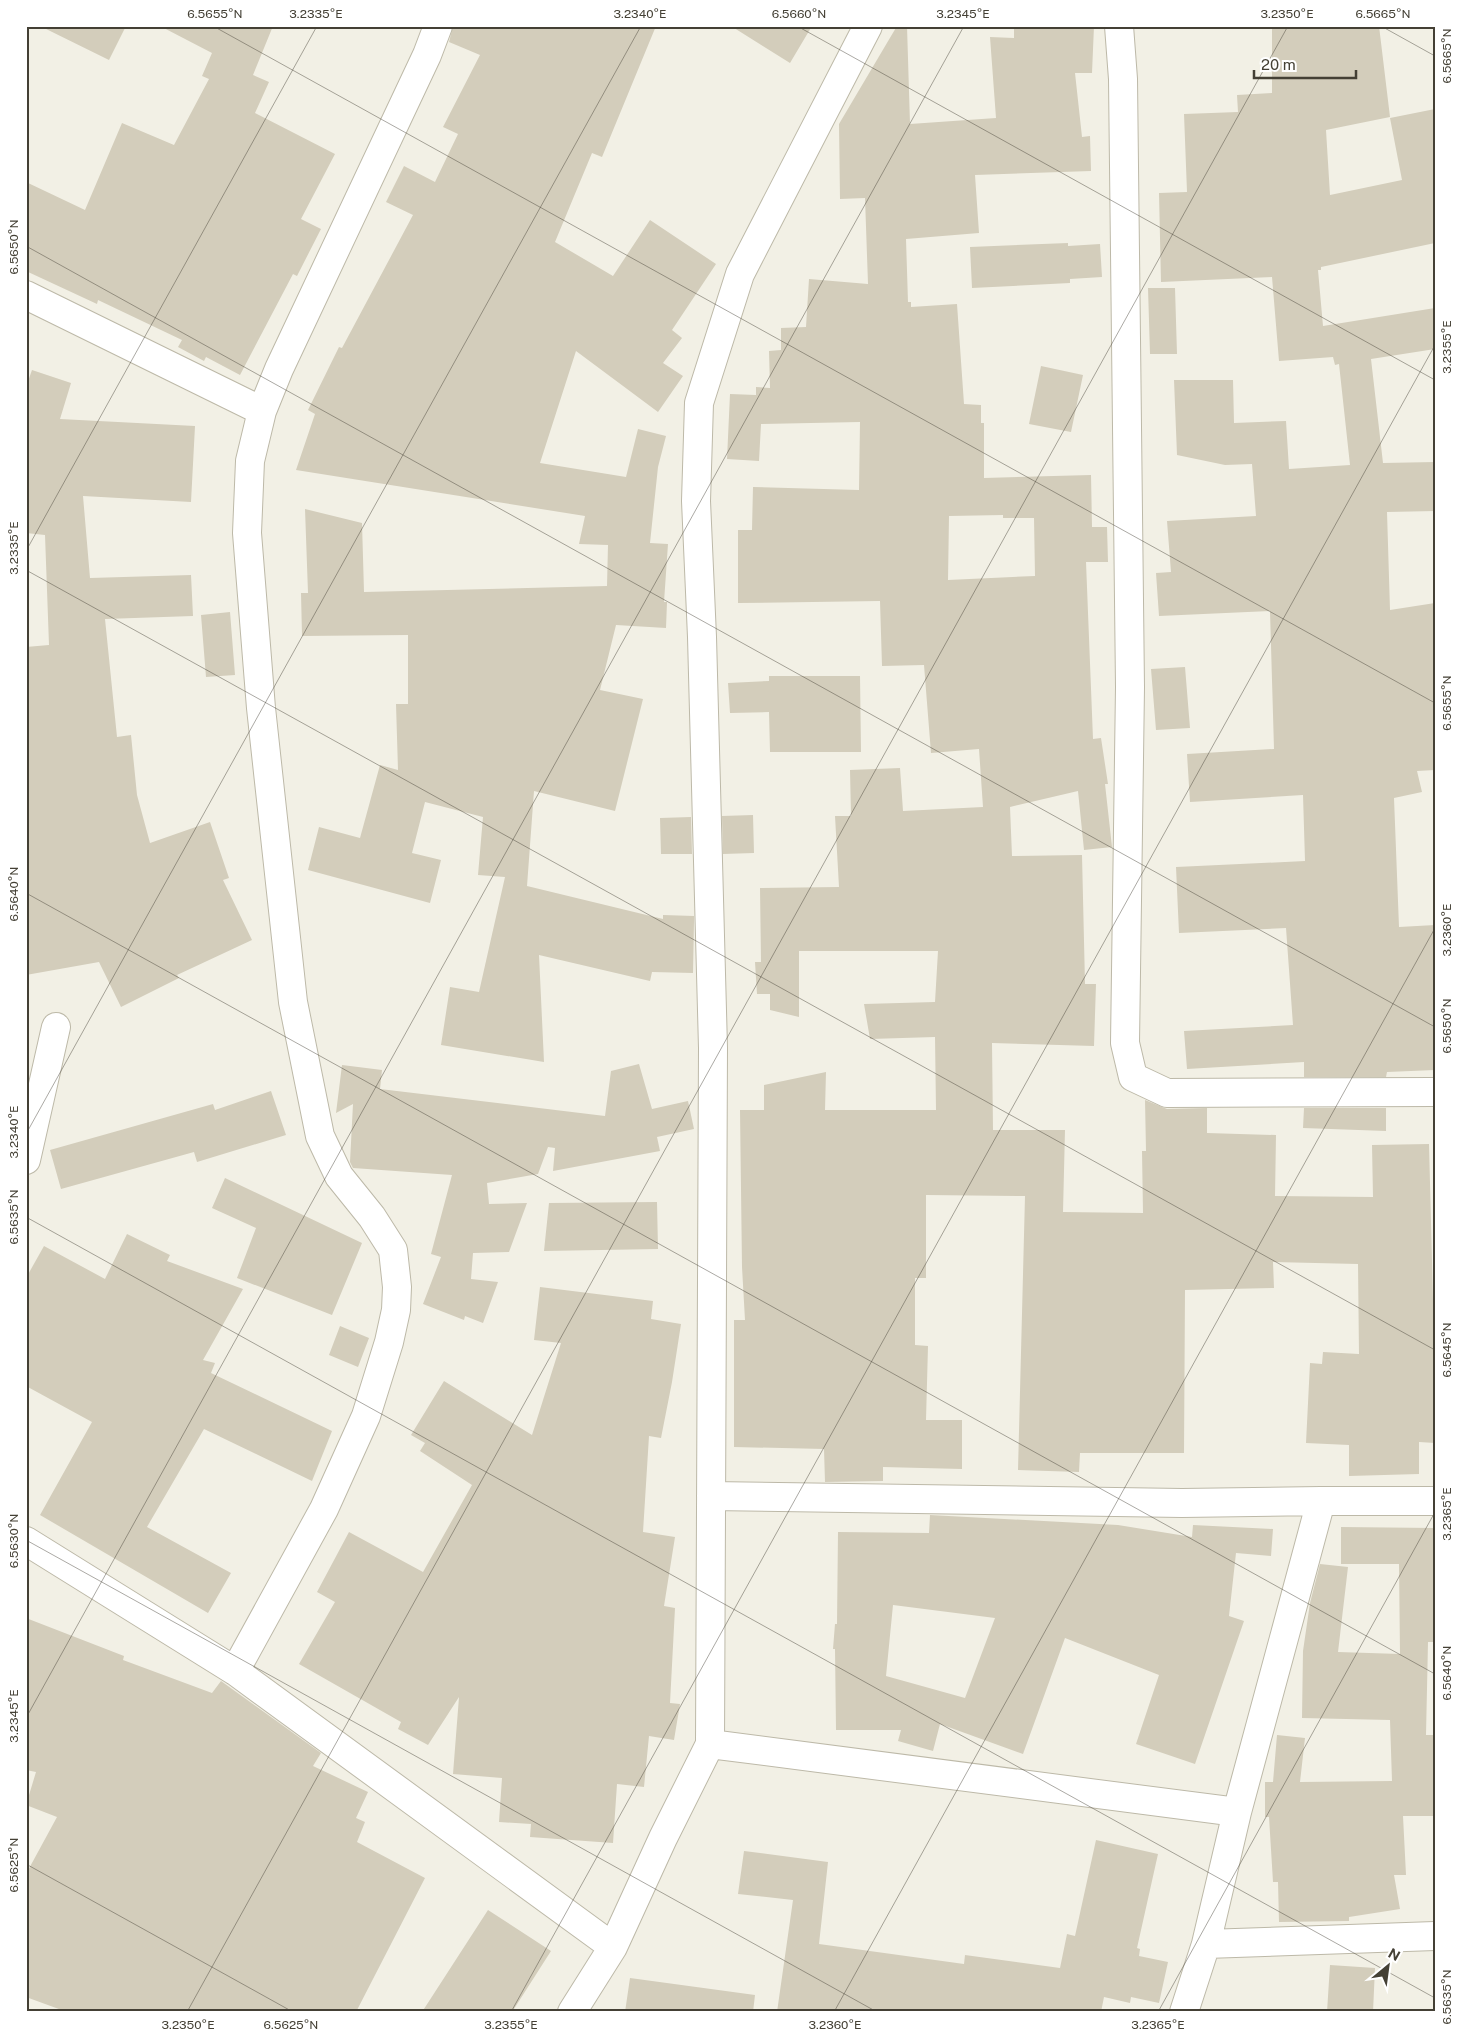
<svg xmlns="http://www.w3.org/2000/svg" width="1461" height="2038" font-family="'Public Sans',sans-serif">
	<rect width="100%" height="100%" fill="#f2f0e5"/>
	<!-- building -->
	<path fill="#d3cdbb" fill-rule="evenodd" d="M40 26H126L109 60Z
		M160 26H273L253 75 269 82 255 113 335 154 301 219 321 229 297 276 293 274 240 375 206 357 204 361 178 347 182 340 98 300 97 304 26 271V182L85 210 122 123 174 145 209 79 202 76 212 53Z
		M453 26H656L602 157 592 153 555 242 613 276 650 220 716 264 672 330 682 338 663 363 683 376 658 412 576 351 540 463 626 477 638 429 666 436 658 467 650 543 668 544 664 602H667L666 628 616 625 600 690 643 699 615 811 534 791 527 886 663 919V915L694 916V922L693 973 652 972 650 981 539 955 544 1062 441 1045 450 987 479 992 505 877 478 875 483 817 425 802 412 853 441 860 430 903 308 870 319 827 360 838 380 765 398 770 396 704H408V635L302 636 301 593H308L305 509 362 523 364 592 607 586 608 545 579 544 585 516 296 470 315 414 308 410 339 347 342 348 413 215 386 202 404 166 435 182 458 134 443 127 480 55 449 42Z
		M731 26H812L790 63Z
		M897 26H907L910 124 996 118 990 37 1014 38V26H1094L1092 73H1075L1082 137 1090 136 1091 171 975 175 979 233 906 239 908 302H911V307L957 304 964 404 981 405V423H984V478L1091 475 1092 527H1107L1108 562H1086L1093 739 1101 738 1108 784H1105L1112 847 1084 850 1078 791 1010 807 1012 856 1082 855 1085 984H1096L1094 1046 992 1043 993 1130H1065L1063 1212 1143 1213 1142 1151H1146L1145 1100 1167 1109 1207 1108V1133L1276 1135 1275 1196 1373 1197 1372 1145 1429 1144 1433 1300H1435V1443L1419 1442V1474L1349 1476V1445L1306 1443 1310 1363 1322 1364 1323 1352 1359 1354 1358 1264 1273 1262 1274 1288 1185 1290 1184 1453H1080L1079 1472 1018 1470 1025 1196 926 1195V1278H915V1345L928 1346 926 1420H962V1469L883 1467V1481L825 1482 824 1449 734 1447V1320H745L742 1267 740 1110H764V1085L826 1072 825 1110H936L935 1037 870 1039 864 1004 935 1002 938 951H799V1017L770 1010V994H757L755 962H761L760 888 839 887 835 816H851L850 770 900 768 903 811 983 807 979 749 931 753 924 665 882 666 880 601 738 603V530H752L753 487 859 490 860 422 761 424 759 461 727 459 730 394 756 395V387L770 388 769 351 781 350V328L806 327 809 279 868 284 865 198 840 199 839 124ZM1003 515V518H1034L1035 576 948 580 949 516Z
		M1272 26H1379L1390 117 1326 130 1330 195 1402 180 1390 118 1435 109V243L1321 267V270H1318L1323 326 1435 308V349L1371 359 1383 463 1435 462V511L1387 512 1390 610 1435 603V770L1417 771 1422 792 1394 798 1399 927 1435 925V1070L1387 1072 1386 1077H1304V1062L1187 1069 1184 1031 1293 1025 1286 928 1179 933 1176 867 1305 861 1303 795 1190 802 1187 754 1274 749 1270 611 1159 616 1156 573 1171 572 1167 521 1256 516 1252 464 1225 465 1177 455 1174 380H1233L1234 423 1286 421 1289 469 1350 465 1339 364 1335 365 1333 357 1279 361 1272 277 1161 282 1159 193 1187 192 1184 114 1238 112 1237 95 1272 93Z
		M1068 243V246L1100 244 1102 277 1070 279V283L972 288 970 247Z
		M1148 288H1175L1177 354H1150Z
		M1041 366 1083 375 1071 432 1029 424Z
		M32 370 71 383 60 419 195 426 191 502 83 496 90 578 191 575 193 616 105 619 117 737 131 735 137 795 150 843 210 822 229 878 223 880 252 940 177 975 179 978 121 1007 99 962 26 975V647L49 645 45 535 26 533V387Z
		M230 612 235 675 206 677 201 615Z
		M1185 667 1190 728 1156 730 1151 669Z
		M769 676H860L861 752H770L769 712 730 713 728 683 769 681Z
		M753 815 754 853 723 854 722 816Z
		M691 817 692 854H661L660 818Z
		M639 1064 652 1109 688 1101 694 1129 657 1137 660 1151 553 1171 555 1148 548 1147 538 1174 487 1183 489 1204 527 1203 509 1252 473 1253 471 1279 498 1282 483 1323 465 1316 464 1320 423 1304 441 1257 431 1254 452 1175 353 1168 350 1162 353 1104 336 1113 342 1065 382 1070 380 1089 605 1116 611 1071Z
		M271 1091 286 1135 197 1162 194 1152 61 1189 50 1150 213 1104 215 1110Z
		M1304 1108H1386V1131L1303 1128Z
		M225 1178 362 1243 332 1315 237 1278 256 1228 212 1208Z
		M657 1202 658 1249 544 1251 549 1203Z
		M127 1234 170 1255 167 1261 243 1289 203 1360 215 1363 211 1373 332 1431 312 1481 204 1429 147 1527 231 1573 208 1613 40 1515 92 1422 26 1386V1278L44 1246 105 1279Z
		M540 1287 653 1301 651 1319 681 1324 672 1382 661 1438 649 1436 643 1532 675 1537 664 1606 675 1608 670 1703 680 1704 674 1740 649 1736 644 1787 617 1784 613 1843 530 1837 531 1824 499 1822 502 1778 453 1774 459 1697 428 1745 398 1729 401 1722 299 1664 335 1602 317 1592 349 1532 423 1572 472 1485 420 1451 425 1443 411 1435 444 1381 532 1435 561 1343 534 1340Z
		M340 1326 369 1338 358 1367 329 1355Z
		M930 1515 1118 1525 1192 1537 1193 1525 1273 1529 1271 1556 1236 1553 1229 1616 1244 1621 1195 1764 1136 1744 1159 1675 1065 1638 1023 1754 940 1724 933 1751 898 1741 901 1730H836L835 1649H833L835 1624H837L838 1532 929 1533ZM893 1605 995 1618 965 1698 886 1676Z
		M1341 1527 1435 1528V1642H1428L1426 1735H1435V1816H1403L1406 1875H1394L1400 1909 1349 1917V1921L1279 1922 1278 1882H1273L1269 1817H1265V1782H1273L1277 1735 1305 1738 1300 1782 1392 1781 1390 1720 1302 1718 1303 1651 1310 1603 1320 1564 1348 1567 1338 1652 1400 1654 1399 1564H1341Z
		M26 1618 124 1656 123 1660 212 1693 221 1681 321 1753 313 1766 368 1792 356 1818 365 1822 357 1842 425 1878 356 2012H67L26 1997V1874L57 1817 26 1805 36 1772 26 1770Z
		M1096 1840 1158 1854 1137 1948 1140 1949 1139 1956 1168 1962 1159 2003 1131 1997 1130 2003 1104 1997 1101 2012H777L793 1900 738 1894 744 1851 828 1862 819 1944 964 1964 965 1955 1060 1968 1067 1934 1075 1936Z
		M488 1910 551 1951 512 2012H422Z
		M1330 1965 1375 1968 1373 2012H1327Z
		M630 1978 755 1995 753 2012H625Z"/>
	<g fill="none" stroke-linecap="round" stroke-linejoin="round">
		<!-- street casing -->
		<g stroke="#bdb9a8" stroke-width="30">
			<path id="street" d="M1119 26 1123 79 1130 687 1125 1043 1133 1077 1167 1093 1435 1092
				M26 295 262 411
				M26 1160 56 1027
				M711 1496 1182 1503 1321 1501
				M26 1541 235 1671 613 1947
				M235 1671 324 1509 366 1416 389 1342 396 1310 397 1287 393 1250 372 1217 339 1176 320 1136 293 1002 261 708 247 533 250 461 262 411 279 369 427 55 438 26
				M710 1744 1237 1812
				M1206 1944 1237 1812 1321 1501H1435
				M572 2012 613 1947 663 1838 710 1744 713 1048 702 637 696 501 699 403 740 274 868 26
				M1184 2012 1206 1944 1435 1936"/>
		</g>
		<!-- street -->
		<use href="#street" stroke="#fff" stroke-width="28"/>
	</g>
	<!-- ticks -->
	<path fill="none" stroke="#444035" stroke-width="1" stroke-opacity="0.45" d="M213 26 1435 703M797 26 1435 380M1381 26 1435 56M26 246 1435 1027M26 551 317 26M26 570 1435 1350M26 893 1435 1674M26 1134 641 26M26 1217 1435 1998M26 1540 877 2012M26 1718 964 26M26 1864 293 2012M187 2012 1288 26M511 2012 1435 345M834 2012 1435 928M1158 2012 1435 1512"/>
	<!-- border -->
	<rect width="1461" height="2038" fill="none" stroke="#ffffff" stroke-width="55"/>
	<!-- north arrow -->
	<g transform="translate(1388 1966) rotate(29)" stroke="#ffffff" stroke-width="4" paint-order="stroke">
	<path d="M0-4L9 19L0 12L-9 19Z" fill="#444035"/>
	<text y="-8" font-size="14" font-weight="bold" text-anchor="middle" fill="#444035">N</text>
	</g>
	<!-- scale -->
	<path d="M1254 70v8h102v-8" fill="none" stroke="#444035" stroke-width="2.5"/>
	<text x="1261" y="70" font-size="15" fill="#444035" stroke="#ffffff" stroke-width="4" paint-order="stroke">20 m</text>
	<rect x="28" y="28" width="1406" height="1982" fill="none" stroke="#444035" stroke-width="2"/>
	<g font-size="12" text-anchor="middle" fill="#444035">
		<text x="215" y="18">6.5655°N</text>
		<text x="316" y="18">3.2335°E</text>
		<text x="640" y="18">3.2340°E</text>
		<text x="799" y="18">6.5660°N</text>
		<text x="963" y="18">3.2345°E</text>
		<text x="1287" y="18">3.2350°E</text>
		<text x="1383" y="18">6.5665°N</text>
		<text transform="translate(1447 56) rotate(-90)" y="4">6.5665°N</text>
		<text transform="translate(14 247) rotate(-90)" y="4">6.5650°N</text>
		<text transform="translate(1447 347) rotate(-90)" y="4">3.2355°E</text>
		<text transform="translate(14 548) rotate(-90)" y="4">3.2335°E</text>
		<text transform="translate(1447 703) rotate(-90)" y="4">6.5655°N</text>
		<text transform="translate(14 894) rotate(-90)" y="4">6.5640°N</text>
		<text transform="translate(1447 930) rotate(-90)" y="4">3.2360°E</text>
		<text transform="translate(1447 1026) rotate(-90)" y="4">6.5650°N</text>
		<text transform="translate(14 1132) rotate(-90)" y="4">3.2340°E</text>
		<text transform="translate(14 1217) rotate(-90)" y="4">6.5635°N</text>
		<text transform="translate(1447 1350) rotate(-90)" y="4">6.5645°N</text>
		<text transform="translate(1447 1514) rotate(-90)" y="4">3.2365°E</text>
		<text transform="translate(14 1541) rotate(-90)" y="4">6.5630°N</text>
		<text transform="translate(1447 1673) rotate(-90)" y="4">6.5640°N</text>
		<text transform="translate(14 1716) rotate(-90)" y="4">3.2345°E</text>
		<text transform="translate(14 1865) rotate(-90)" y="4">6.5625°N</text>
		<text transform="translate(1447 1997) rotate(-90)" y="4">6.5635°N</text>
		<text x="188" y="2029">3.2350°E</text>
		<text x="291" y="2029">6.5625°N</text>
		<text x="511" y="2029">3.2355°E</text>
		<text x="835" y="2029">3.2360°E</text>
		<text x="1158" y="2029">3.2365°E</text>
	</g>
</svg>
